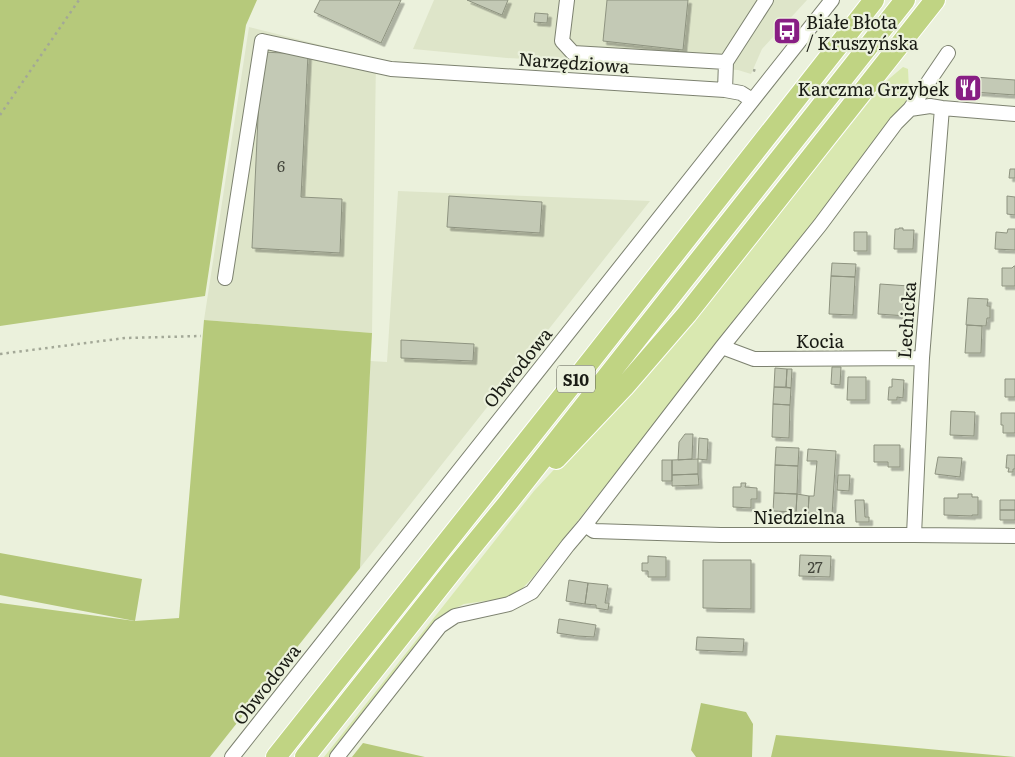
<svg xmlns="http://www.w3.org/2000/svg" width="1015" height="757" font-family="Literata,serif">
	<defs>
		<filter id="shadow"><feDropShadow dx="3.5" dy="3.5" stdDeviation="0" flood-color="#0004"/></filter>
	</defs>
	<rect width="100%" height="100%" fill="#ebf1dc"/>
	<!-- built -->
	<path fill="#dee5c9" d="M434 0H807L762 49 751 74 738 70 507 58 413 49Z
		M249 27 376 59 372 333 204 320Z
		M398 191 650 201 360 568 370 361 387 362Z"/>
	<!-- green -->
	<path fill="#d9e8b0" d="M903 67 908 69 909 90 907 102 688 382 533 577 520 591 506 598 464 604 444 614 331 757H324L534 491 660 356 700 314 884 83Z"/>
	<!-- forest -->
	<path fill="#b6c97b" d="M0 0H257L246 25 205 296 0 326Z
		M204 320 372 333 360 568 210 757H0V603L135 621 179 618Z
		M776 735 1015 757H771Z
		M363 743 425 757H352Z"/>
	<!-- water -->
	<path fill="#b3c678" d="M0 553 142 579 135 621 0 595Z
		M701 703 746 712 753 724 752 757H696L691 750Z"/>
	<!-- building -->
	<path fill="#c3c9b5" stroke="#8e9380" filter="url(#shadow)" d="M320 0H401L381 43 314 12Z
		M467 0H508L502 15Z
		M607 0H688L683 50 603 41Z
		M535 13 548 14 547 23 534 22Z
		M261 52 308 54 301 197 342 199 340 253 252 248Z
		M961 76 1015 80V95L960 91Z
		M1010 169H1015V178H1009Z
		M449 196 542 202 540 233 447 227Z
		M1007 196 1015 197V215L1007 214Z
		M899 228H903V230H914L913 249H894L895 229H899Z
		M1008 229H1015V250L995 249 996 232 1007 233Z
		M854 232H867V251H854Z
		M832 263 856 264 855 277 831 276Z
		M1014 266H1015V286H1002V268H1012Z
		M831 276 855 277 853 315 829 314Z
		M880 284 909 286 907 316 878 314Z
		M968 298 988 299 987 306H990V318H987L986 326 966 325Z
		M967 325 982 326 981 353H965Z
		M401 340 474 344 473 361 401 358Z
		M832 367H841L840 385 831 384Z
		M775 368 787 369 786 387H774Z
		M787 369H792L791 388 786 387Z
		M848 377H866V400H847Z
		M892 379 904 380 903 398 897 397V400H888L889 387H892Z
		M1005 379H1015V397H1005Z
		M774 387 791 388 790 405 773 404Z
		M773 404 790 405 789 438 772 437Z
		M951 411 975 412 974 436 950 435Z
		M1001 413H1015V433H1003V425H1001Z
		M685 434H693L692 459 678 460 679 442Z
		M699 438 708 439 707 460 698 459Z
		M874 445H900V467H888V462H874Z
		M776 447 799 448 798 466 775 465Z
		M808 449 836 451 832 515 808 514 809 496H814L817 461H807Z
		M1007 455H1015V469H1013V472H1008L1009 468H1006Z
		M938 457 962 458 960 477 935 474Z
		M698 459V474L672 475V460Z
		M662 460H672V481H662Z
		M775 465 798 466 797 494 774 493Z
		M698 474 699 485 672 486V475Z
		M838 475H850L849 491 837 490Z
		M741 483H746L745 487 757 488V499H751V508L733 507V487H741Z
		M774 493 797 494 796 512 773 511Z
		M797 494 809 496 808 514 796 512Z
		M958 494H972V497H978V515H972V516L944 515V498H958Z
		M855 500H864L865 517H869V522H856Z
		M1000 500H1015V510H1000Z
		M1000 510H1015V520H1000Z
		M800 555 831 556 830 577 799 576Z
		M648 556 666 557V577H648V571H642V563H648Z
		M703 560H751V609L703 608Z
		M569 580 588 583 585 604 566 601Z
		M588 583 608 585 605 603H609L608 610 596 608V605L585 604Z
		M559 619 596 625 594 637 577 636 557 633Z
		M697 637 744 639 743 652 696 650Z"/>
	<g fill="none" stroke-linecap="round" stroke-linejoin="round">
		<!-- minor casing -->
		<g stroke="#7d8270" stroke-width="16">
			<path id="minor" d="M567 0 562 41 573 53 726 62
				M725 90 726 62 766 0
				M910 109 948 53
				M225 278 262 41 391 69 725 90 741 93 752 100
				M722 347 754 359 922 358
				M585 525 594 531 721 535H914L1015 536
				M914 535 922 358 942 108
				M232 757 832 0
				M337 757 440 626 455 616 509 604 532 592 568 545 585 525 722 347 820 225 896 123 910 109 930 106 942 108 1015 114"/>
		</g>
		<!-- highway casing -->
		<g stroke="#fff" stroke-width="22">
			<path id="highway" d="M556 459 624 387 687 314 935 0
				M276 757 592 359 874 0
				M305 757 457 565 507 504 610 373 905 0"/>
		</g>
		<!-- path -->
		<path stroke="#a3a897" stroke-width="2.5" stroke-dasharray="2.5 4" stroke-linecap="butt" d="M753 70 759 72
			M0 115 79 0
			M0 354 125 338 201 336"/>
		<!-- minor -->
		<use href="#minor" stroke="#fff" stroke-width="14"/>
		<!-- highway -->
		<use href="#highway" stroke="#c0d483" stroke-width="20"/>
	</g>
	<!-- icons -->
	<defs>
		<g id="bus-square" transform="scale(1.4375)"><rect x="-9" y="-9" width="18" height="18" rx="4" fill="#881e84" stroke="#ebf1dc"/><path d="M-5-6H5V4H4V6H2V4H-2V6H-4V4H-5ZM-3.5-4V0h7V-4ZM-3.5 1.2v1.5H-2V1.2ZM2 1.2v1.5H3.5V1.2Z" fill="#fff"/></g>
		<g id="restaurant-square" transform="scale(1.4375)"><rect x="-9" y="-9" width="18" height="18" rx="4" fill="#881e84" stroke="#ebf1dc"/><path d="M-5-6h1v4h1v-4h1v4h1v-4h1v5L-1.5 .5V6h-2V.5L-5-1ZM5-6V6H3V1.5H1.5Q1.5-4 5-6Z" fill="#fff"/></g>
	</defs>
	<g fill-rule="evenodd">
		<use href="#bus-square" x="787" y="31"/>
		<use href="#restaurant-square" x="968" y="88"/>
	</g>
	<g text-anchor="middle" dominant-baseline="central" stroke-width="4.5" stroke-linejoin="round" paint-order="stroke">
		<!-- number labels -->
		<g font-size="15" fill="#44463c">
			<text x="281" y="165">6</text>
			<text x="815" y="566">27</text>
		</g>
		<!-- shield labels -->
		<rect fill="#ebf1dc" stroke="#585b50" stroke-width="1" x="557" y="365.5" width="38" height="27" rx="4"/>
		<g font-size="16" font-weight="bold" fill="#191b14">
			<text x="576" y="379">S10</text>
		</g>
		<!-- poi labels -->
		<g font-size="18" fill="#191b14" stroke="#ebf1dc" text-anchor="start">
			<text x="806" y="21">Białe Błota<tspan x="806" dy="21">/ Kruszyńska</tspan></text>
			<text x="949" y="88" text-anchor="end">Karczma Grzybek</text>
		</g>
		<!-- street labels -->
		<g font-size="18" fill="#191b14" stroke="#ebf1dc">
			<text transform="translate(574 62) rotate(4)">Narzędziowa</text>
			<text transform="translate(906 320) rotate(-86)">Lechicka</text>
			<text x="820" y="340">Kocia</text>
			<text transform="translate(517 367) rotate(-51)">Obwodowa</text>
			<text x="799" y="516">Niedzielna</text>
			<text transform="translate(266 684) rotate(-52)">Obwodowa</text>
		</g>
	</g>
</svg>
